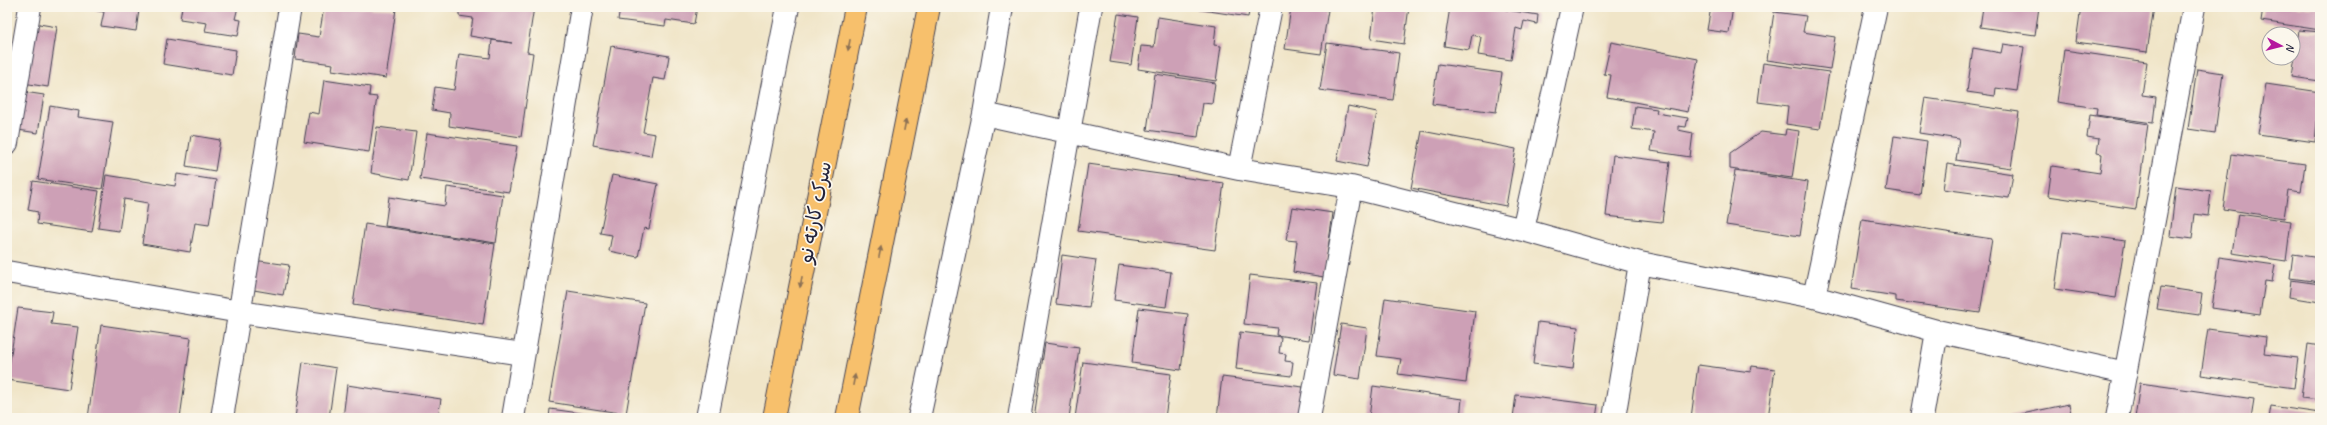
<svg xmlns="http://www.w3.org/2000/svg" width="2327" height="425" font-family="Caveat,'Playpen Sans Arabic',sans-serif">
	<rect width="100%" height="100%" fill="#fbf7ec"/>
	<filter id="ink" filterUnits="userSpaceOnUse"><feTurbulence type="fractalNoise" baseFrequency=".025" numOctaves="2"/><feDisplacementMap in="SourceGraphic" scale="8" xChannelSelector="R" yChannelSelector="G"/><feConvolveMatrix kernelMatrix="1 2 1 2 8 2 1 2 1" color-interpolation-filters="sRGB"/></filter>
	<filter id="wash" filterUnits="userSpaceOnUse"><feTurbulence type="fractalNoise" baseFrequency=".012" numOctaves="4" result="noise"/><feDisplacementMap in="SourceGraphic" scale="16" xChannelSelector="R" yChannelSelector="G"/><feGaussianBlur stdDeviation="0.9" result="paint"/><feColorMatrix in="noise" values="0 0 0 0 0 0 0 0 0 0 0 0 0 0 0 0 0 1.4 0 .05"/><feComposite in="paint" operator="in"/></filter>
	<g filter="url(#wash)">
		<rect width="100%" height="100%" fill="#f0e5c8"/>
		<g id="blocks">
			<!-- building -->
			<path fill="#cda0b6" d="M79 7H134L133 9 139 10 136 31 101 26 104 12Z
				M182 7H238L235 19 241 20 238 36 205 31 207 23 180 19Z
				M324 7 396 9 386 78 332 70 333 64 295 59 298 34 319 37Z
				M445 7H534L527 52 533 53 521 137 449 126 450 113 432 110 435 87 454 90 459 54 490 58 492 40 512 43 470 36 473 18 459 16V11L445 9Z
				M620 7H697L694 24 666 20 665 26 618 20Z
				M1196 7H1250L1248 17 1196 9Z
				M1291 7 1328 10 1321 54 1285 49Z
				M1375 7H1409L1404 44 1371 39Z
				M1450 7H1489L1538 15 1537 24 1524 21 1522 30 1516 28 1511 60 1478 55 1481 37 1472 35 1469 50 1444 46Z
				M1506 7H1522V10Z
				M1711 7H1733L1729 33 1707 30Z
				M1827 7H1841L1840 10Z
				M1983 7H2039L2035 35 1980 27Z
				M2081 7H2154L2147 52 2076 42Z
				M2263 7H2320V30L2261 21Z
				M1774 12 1806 16 1803 32 1835 37 1830 69 1767 60Z
				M1118 14 1138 17 1131 65 1110 62Z
				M1158 17 1216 26 1214 45 1221 46 1216 81 1138 69 1141 46 1154 47Z
				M33 23 57 27 48 87 23 83Z
				M2299 30 2320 32V81L2292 77Z
				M167 39 236 50 232 75 163 64Z
				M1611 42 1698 59 1688 112 1607 97 1611 75 1604 74Z
				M1327 43 1399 53 1393 100 1320 90Z
				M2003 44 2024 47 2017 91 1996 88 1995 96 1967 92 1973 48 2001 53Z
				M611 46 669 56 665 80 653 78 643 132 655 134 651 156 593 145Z
				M2064 50 2147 62 2142 95 2156 97 2153 123 2096 115 2097 108 2057 102Z
				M1763 63 1829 72 1820 129 1786 124 1788 106 1758 102Z
				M1438 64 1502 73 1496 112 1432 104Z
				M2197 69 2223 73 2215 133 2188 129Z
				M1155 74 1215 83 1212 104 1203 103 1198 137 1147 130Z
				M324 80 370 87 369 96 377 97 369 152 304 142 309 112 319 114Z
				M2266 84 2320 92 2315 142 2258 134Z
				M24 92 44 95 38 133 18 130Z
				M1925 98 2019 112 2011 168 1956 160 1959 139 1919 133Z
				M50 106 79 111 78 117 113 122 102 189 38 179Z
				M1348 106 1377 112 1367 167 1337 161Z
				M1635 106 1657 109 1656 113 1688 118 1686 127 1678 126V130L1693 133 1690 157 1651 151 1654 132 1632 129Z
				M2090 115 2148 124 2136 209 2048 196 2052 166 2100 173 2102 154 2097 153 2099 139 2087 137Z
				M377 127 416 132 409 180 371 173Z
				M1786 129 1799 131 1792 178 1730 169V153L1761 132 1785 135Z
				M1422 131 1516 149 1506 206 1411 188Z
				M427 133 517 146 509 192 420 179Z
				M191 135 220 140 215 171 186 166Z
				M1894 136 1927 141 1920 195 1886 190Z
				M2231 154 2305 164 2301 192 2288 190 2284 218 2223 209Z
				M1613 155 1670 162 1662 222 1606 216Z
				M1088 164 1224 183 1215 250 1078 231Z
				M1947 164 2013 174 2009 198 1943 189Z
				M1735 171 1808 182 1800 236 1726 225Z
				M177 174 216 180 209 225 195 223 190 252 142 244 148 203 124 199 119 231 98 228 106 175 175 186Z
				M612 175 658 184 649 229 644 228 638 257 609 251 612 235 600 233Z
				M33 181 99 191 92 232 37 224 38 212 28 210Z
				M2176 186 2211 191 2208 216 2195 214 2192 239 2170 236Z
				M447 187 503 195 496 243 385 226 389 197 445 206Z
				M1292 207 1333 213 1324 277 1293 272 1297 241 1286 240Z
				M2238 214 2291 221 2286 261 2232 253Z
				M1862 219 1992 239 1980 313 1896 301V296L1851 289Z
				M365 224 495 244 483 325 353 305Z
				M2063 232 2125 241 2116 298 2055 289Z
				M2293 254 2320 258V282L2290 278Z
				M1062 255 1096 260 1089 308 1056 304Z
				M2219 257 2275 265 2272 282 2265 281 2260 315 2212 308Z
				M253 260 289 265 283 295 248 289Z
				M1119 265 1171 272 1166 307 1114 300Z
				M1250 275 1317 283 1309 340 1276 335 1277 328 1244 324Z
				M2291 280 2320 284V302L2289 297Z
				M2161 287 2202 293 2199 315 2157 309Z
				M568 291 645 303 626 414 549 402Z
				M1385 298 1475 311 1466 383 1398 374 1401 359 1377 356Z
				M18 308 53 312 51 324 78 327 69 389 7 380Z
				M1139 308 1188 314 1181 370 1132 363Z
				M1538 322 1578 327 1573 369 1533 364Z
				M1341 324 1367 328 1360 379 1333 375Z
				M101 325 191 338 180 418H88Z
				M2208 329 2266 337 2264 354 2298 358 2294 388 2201 375Z
				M1240 332 1281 337 1279 353 1286 354 1285 361 1293 362 1291 376 1236 369Z
				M1045 343 1079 348 1069 418H1034Z
				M2308 344 2320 346V400L2301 398Z
				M303 362 336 368 329 418H295Z
				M1083 362 1171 374 1165 418H1075Z
				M1698 365 1751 372 1752 366 1775 369 1768 418H1691Z
				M1222 377 1303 387 1299 418H1217Z
				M2140 383 2254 399 2251 418H2135Z
				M347 385 441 399 438 418H343Z
				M1373 386 1462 399 1460 418H1369Z
				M1516 395 1598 405 1596 418H1513Z
				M2069 404 2072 418H2008V417Z
				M2271 406 2320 413V418H2269Z
				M550 409 609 417 608 418H549Z"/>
		</g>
	</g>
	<g filter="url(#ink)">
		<use href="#blocks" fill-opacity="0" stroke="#413f50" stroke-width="1"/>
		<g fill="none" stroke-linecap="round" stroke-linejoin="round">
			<!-- minor casing -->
			<g stroke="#413f50" stroke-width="24">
				<path id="minor" d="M984 114 1239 169 1351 187 1523 230 1640 263 1814 297 1937 331 2126 373
					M7 143 30 7
					M1239 169 1271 7
					M1523 230 1572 7
					M7 272 240 312 523 354
					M1814 297 1876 7
					M222 418 290 7
					M513 418 582 7
					M707 418 788 7
					M919 418 984 114 1002 7
					M1019 418 1091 7
					M1309 418 1351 187
					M1614 418 1640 263
					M1922 418 1937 331
					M2117 418 2194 7"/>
			</g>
			<!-- trunk casing -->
			<g stroke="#413f50" stroke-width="24">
				<path id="trunk" d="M774 418 856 7
					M847 418 929 7"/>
			</g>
			<!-- minor -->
			<use href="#minor" stroke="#fff" stroke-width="22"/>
			<!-- trunk -->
			<use href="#trunk" stroke="#f7c06c" stroke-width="22"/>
		</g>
		<!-- one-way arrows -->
		<defs><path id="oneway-solid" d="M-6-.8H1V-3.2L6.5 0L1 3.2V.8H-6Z"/></defs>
		<g fill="#8c7154">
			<use href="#oneway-solid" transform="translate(849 45) rotate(101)"/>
			<use href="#oneway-solid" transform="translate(905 125) rotate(-79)"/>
			<use href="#oneway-solid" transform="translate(880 252) rotate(-79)"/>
			<use href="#oneway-solid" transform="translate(801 282) rotate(101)"/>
			<use href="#oneway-solid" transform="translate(854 380) rotate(-79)"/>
		</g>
	</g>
	<g text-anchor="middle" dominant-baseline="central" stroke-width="3.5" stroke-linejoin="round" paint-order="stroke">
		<!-- street labels -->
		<g font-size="20" fill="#22223b" stroke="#fbf7ec">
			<text transform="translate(815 212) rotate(-79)">سرک کارته نو</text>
		</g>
	</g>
	<!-- margin -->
	<rect width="2327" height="425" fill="none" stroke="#fbf7ec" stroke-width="24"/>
	<!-- north arrow -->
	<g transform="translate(2281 46) rotate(97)"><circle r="19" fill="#fbf7ec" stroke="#a4a2a5"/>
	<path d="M0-3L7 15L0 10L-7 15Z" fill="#b5179e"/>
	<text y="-6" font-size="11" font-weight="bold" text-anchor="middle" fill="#22223b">N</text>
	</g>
</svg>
